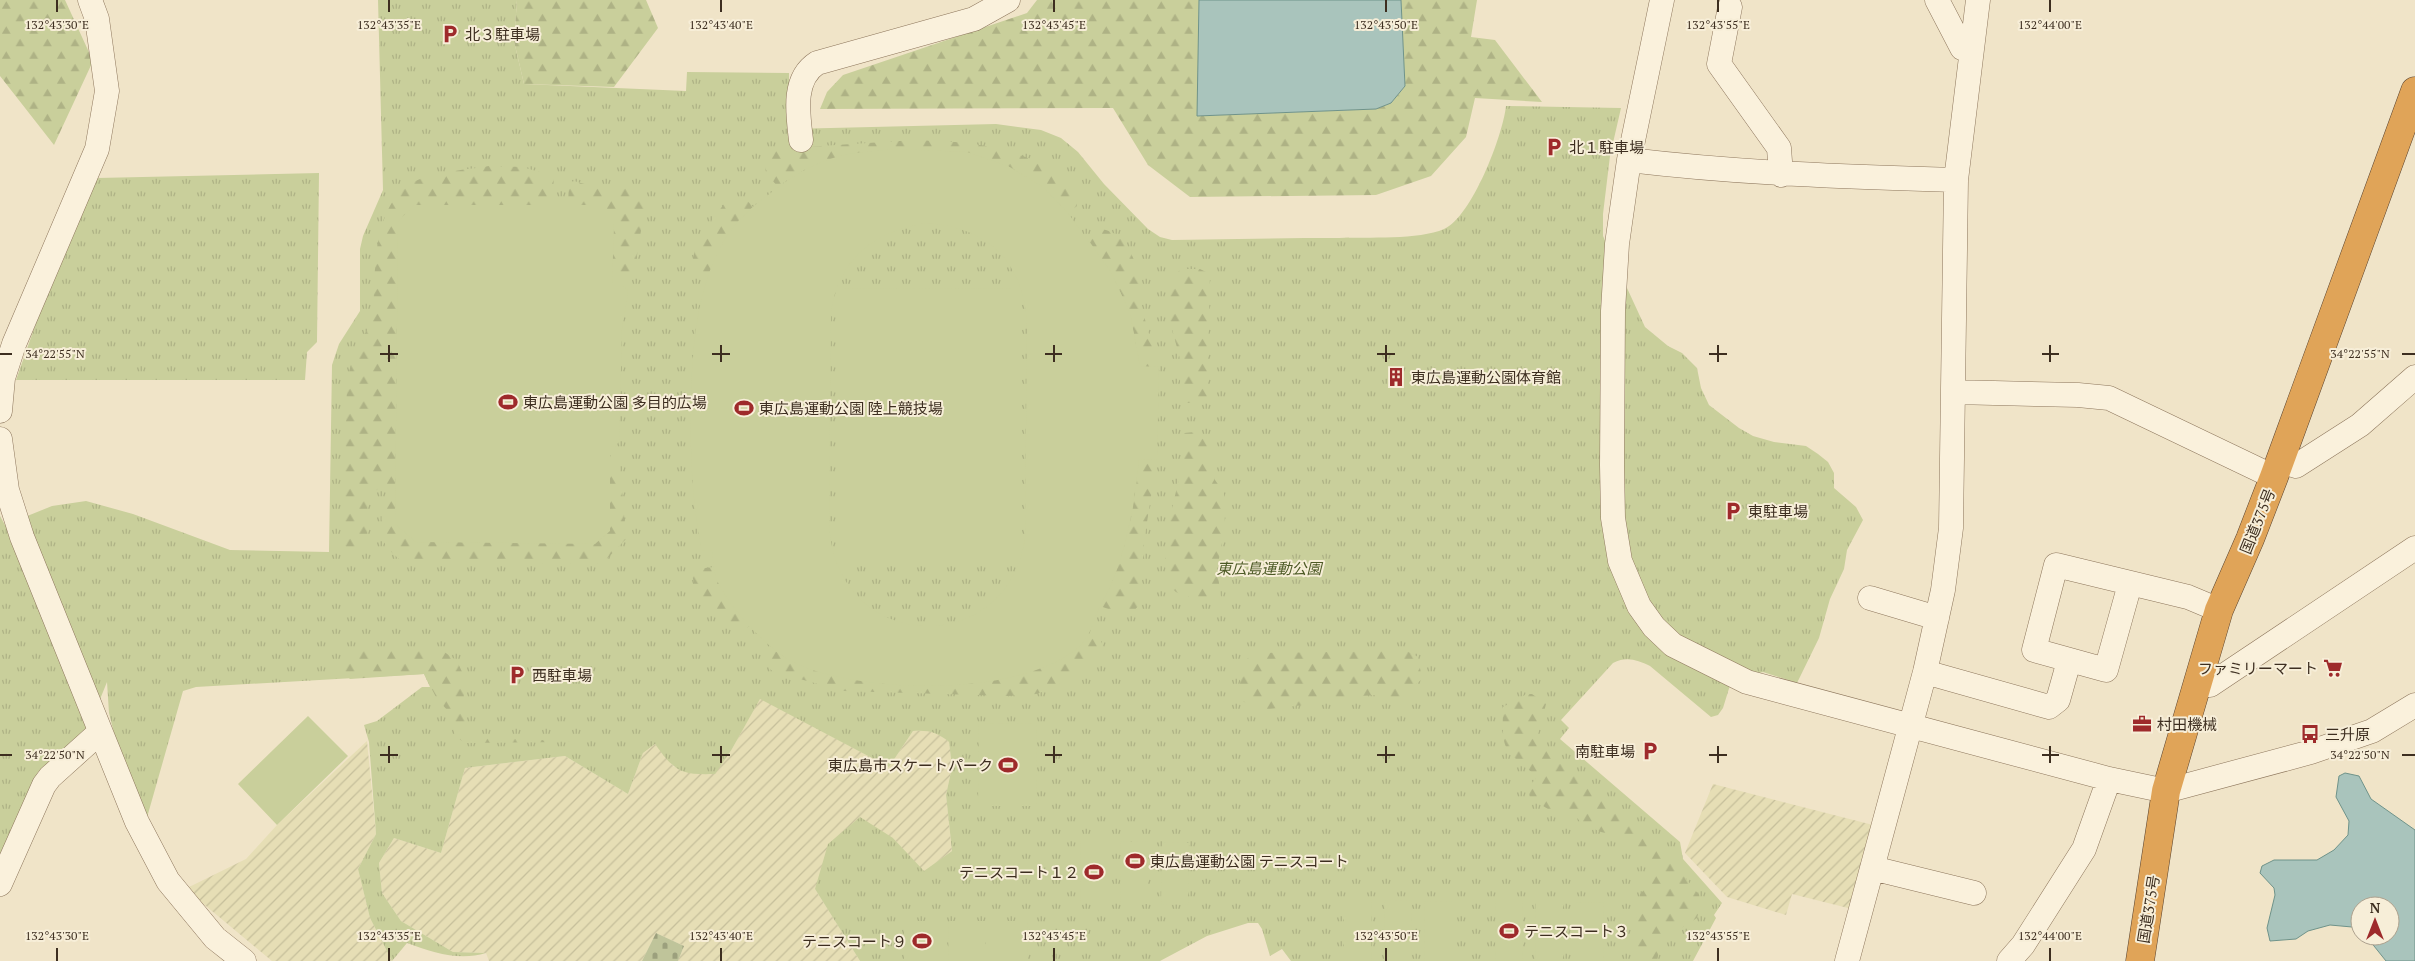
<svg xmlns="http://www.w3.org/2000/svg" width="2415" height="961" font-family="'PT Serif','Noto Sans JP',serif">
	<defs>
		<pattern id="farmland-furrows" width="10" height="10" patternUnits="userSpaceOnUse" patternTransform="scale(1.25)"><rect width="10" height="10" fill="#e6deb5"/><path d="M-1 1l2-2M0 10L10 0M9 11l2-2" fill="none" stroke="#c6bf9b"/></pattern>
		<pattern id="grass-tufts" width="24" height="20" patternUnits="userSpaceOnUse" patternTransform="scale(1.25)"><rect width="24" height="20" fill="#c9cf9b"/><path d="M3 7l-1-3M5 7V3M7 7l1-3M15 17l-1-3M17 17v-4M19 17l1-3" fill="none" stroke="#aeb285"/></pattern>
		<pattern id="forest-firs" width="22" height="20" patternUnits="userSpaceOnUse" patternTransform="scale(1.25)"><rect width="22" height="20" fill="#c9cf9b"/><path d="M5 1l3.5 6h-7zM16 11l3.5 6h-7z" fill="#aeb285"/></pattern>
		<pattern id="cemetery-stones" width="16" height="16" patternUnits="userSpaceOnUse" patternTransform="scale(1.25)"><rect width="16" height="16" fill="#bfc49a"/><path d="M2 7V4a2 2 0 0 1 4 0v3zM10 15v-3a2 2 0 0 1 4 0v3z" fill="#9ca07d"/></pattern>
	</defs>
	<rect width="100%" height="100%" fill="#f0e4c8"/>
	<!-- farmland -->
	<path fill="url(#farmland-furrows)" d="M760 698 889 767 913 731 927 730 939 733 949 742 952 767 946 795 952 851 924 872 893 838 815 889 860 961H678L684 946 656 933 642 961H489L486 953 453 952 401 921 382 893 379 863 394 838 441 853 465 768 565 756 628 794 643 753 655 744 674 767 732 749Z
		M367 741 376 834 358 869 370 918 392 961H272L200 901 186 894 185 889 246 859 277 825Z
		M1713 784 1877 826 1852 909 1792 894 1786 915 1727 897 1685 853Z"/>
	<!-- grass -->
	<path fill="url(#grass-tufts)" d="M378 0H517L514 41 524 84 686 91 687 72 789 73V129L996 124 1041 130 1061 138 1078 152 1104 184 1148 229 1160 237 1172 240C1227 239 1283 238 1339 238 1367 237 1419 240 1444 229 1472 217 1503 135 1506 106L1621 108 1610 156 1603 214V236L1645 327 1668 346 1682 353 1697 368 1701 388 1709 405 1739 428 1753 436 1774 442 1806 446 1818 454 1828 462 1834 473V488L1856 507 1863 520 1847 550 1844 569 1830 599 1819 638 1797 683 1763 672 1755 674 1735 669 1723 708 1718 715 1711 717 1650 666C1637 660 1627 656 1613 663L1561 720 1569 728 1560 739 1680 842 1683 859 1722 903 1714 915 1716 918 1693 961H1291L1282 949 1270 956 1262 929 1258 923H1248L1207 936 1160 961H860L815 889 828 844 860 817 893 838 924 871 952 851 946 795 952 767 949 742C937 732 929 730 913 731L889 767 760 699 732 749 715 774C681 775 675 772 655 744L643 753 628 794 565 756 465 768 441 853 394 838 379 863 382 893 401 921 453 952 486 953C460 961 433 953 407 943L392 961 370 918 358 869 376 834 369 742 364 725 377 721 422 687H430L424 674 196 687 183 691 146 821 118 749 109 713 107 682 90 724 81 736 38 772 0 863V516L5 525 52 506 86 501 133 514 230 550 329 552 332 365 339 344 360 311V249L363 236 383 190Z
		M319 173 317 342 307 352 305 380H16L41 309 97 178Z"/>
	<!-- forest -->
	<path fill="url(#forest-firs)" d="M0 0H65L93 61 54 145 0 76Z
		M517 0H646L658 28 614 87 524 84 514 41Z
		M1037 0H1199L1198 116 1376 109 1391 103 1405 86 1401 0H1477L1471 37 1495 40 1542 102 1475 98 1466 137 1431 176 1376 195 1190 197 1148 165 1113 108 820 109 827 92 843 75 1027 13Z
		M915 140C934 141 954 141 973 144 1002 148 1056 162 1074 187 1078 193 1077 199 1077 206L1068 213C1045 190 1022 170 991 159 972 152 954 151 934 150 880 147 821 152 778 187L766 173 765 165 773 152 789 148Z
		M489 166 522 167 554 176 552 205H414L398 222 395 484C359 485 368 521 368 548L364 551 348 552 343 541 347 381 356 343 368 330 373 319C375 279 371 213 407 186 426 172 466 170 489 166Z
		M574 181 602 189 635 185 647 193 635 268 629 274H612L614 221 598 205H568L569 183Z
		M734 197 746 199 753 207 734 226 707 278 695 273C686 246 713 220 727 200Z
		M1097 229C1124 228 1137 261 1141 284 1142 293 1141 303 1143 311 1147 330 1154 349 1159 367H1140C1132 311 1120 282 1086 237Z
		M1182 269H1200L1210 274 1207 398 1201 403H1187C1176 395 1182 372 1180 359 1175 335 1153 284 1182 269Z
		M1195 432 1208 437 1215 480 1224 493 1225 527 1217 569 1221 597C1208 597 1188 600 1176 592 1151 573 1177 492 1182 466 1184 456 1184 446 1184 436V433Z
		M1139 459H1157L1144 541 1141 595 1139 605 1133 612 1125 615 1100 606C1126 559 1134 512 1139 459Z
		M610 461 620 464 626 539 602 564 404 563C378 541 381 540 382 507L383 502 390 497 395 498V524L610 531Z
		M714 567 717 580 750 626 741 631H735L721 622 697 597 692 574 696 569Z
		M1090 633C1101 638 1104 642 1102 654L1083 670 1051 689 1036 694 1008 696 844 691 774 672C765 667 766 657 772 649L793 662 822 673 865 681 907 685 1080 647Z
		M363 647 443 651 457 661 463 674 466 735 570 742 464 743 455 735 449 712 437 699 424 674 350 679 338 667C343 654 350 651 363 647Z
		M1407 651 1418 657 1422 679 1413 687 1409 698 1400 702 1377 695 1326 698 1320 703 1261 710 1240 700V671L1251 653Z
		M1527 694H1532L1546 704 1538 734 1553 760 1564 766 1585 786 1611 802 1619 814 1642 825 1661 849 1672 854 1679 861 1680 871 1699 895 1700 907 1697 918 1661 941 1657 961H1643C1630 944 1638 913 1640 894L1650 884 1647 859 1624 837 1601 832 1583 824 1569 810 1548 809 1530 798 1528 788 1537 777C1503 747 1502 754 1503 707Z"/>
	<!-- cemetery -->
	<path fill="url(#cemetery-stones)" d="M656 933 684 946 678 961H642Z"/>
	<!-- garden -->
	<path fill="#c9cf9b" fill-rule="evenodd" d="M893 149 967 152 1008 166 1043 187 1068 213 1111 272 1130 313 1140 366 1159 367 1157 459 1139 460C1134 504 1128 543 1111 585 1108 593 1102 600 1099 608 1093 622 1090 638 1078 648 1018 697 861 695 793 662 769 651 727 605 717 580 713 571 713 560 712 550L702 551C691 500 690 448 691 396 693 339 698 273 734 226 744 214 756 204 768 195 788 179 808 166 833 158 852 152 874 151 893 149ZM926 223C987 227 1022 260 1027 321L1025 538C1008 659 837 656 829 525L831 311C840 257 874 232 926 223Z
		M414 205H598L614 221 612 286H622L627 289 628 294 622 329 619 441 616 446 610 447V531L595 544 416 542 395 524 398 222Z
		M838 288 1017 289V562H838Z
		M308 716 348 756 277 825 238 784Z
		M979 723 1037 724 1036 806H978Z
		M1081 841H1108V903H1080Z
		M1121 841 1148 842V904H1120Z
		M1162 842 1189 843 1188 905 1161 904Z
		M1344 900H1372L1371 961H1344Z
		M1385 900 1412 901 1411 961H1384Z
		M1425 901 1452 902V961H1424Z
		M1496 901H1523L1522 961H1495Z
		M1536 902H1563V961H1535Z
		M1576 902 1604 903 1603 961H1576Z
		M904 921H941V961H904Z
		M949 921H985V961H948Z
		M991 921H1028L1027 961H991Z"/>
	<!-- water -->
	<path fill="#a9c4bc" stroke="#6f938a" d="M1199 0H1401L1405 86 1391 103 1376 109 1197 116Z
		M2345 773 2359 776 2371 799 2415 830V961H2386L2366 936H2390V906H2360V932L2352 927 2330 925 2308 931 2296 939 2270 941 2267 928 2275 895 2274 888 2260 873 2262 866 2274 860H2317L2334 850 2348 835 2349 821 2336 797 2339 776Z"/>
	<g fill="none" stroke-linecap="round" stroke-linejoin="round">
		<!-- minor casing -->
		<g stroke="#8d765c" stroke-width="25">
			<path id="minor" d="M1662 0 1629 160 1617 244 1613 311 1612 465 1613 518 1620 561 1639 606 1654 627 1673 645 1747 682 2109 779 2166 791 2311 752 2372 731 2415 705
				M1937 0 1962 48 1972 49
				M1730 7 1719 64 1779 148 1781 175
				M801 140C798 114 792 79 817 63L974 19 1008 0
				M1629 160C1738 173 1847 177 1956 180
				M1954 392 2078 395 2109 398 2274 477
				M0 411 3 378 14 344 97 149 107 91 97 19 90 0
				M0 439 7 490 22 537 137 822 168 881 215 938 244 961
				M2279 461 2296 466 2360 425 2415 377
				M2130 584 2106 670 2034 650 2056 565 2188 597 2219 610
				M1870 598 1937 618
				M1925 672 2049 707 2058 700 2069 661
				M2197 685H2210L2415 548
				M1872 868 1974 893
				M0 884 44 785 50 777 100 732
				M1847 961 1925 672 1943 590 1951 528 1956 180 1978 0
				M2009 961 2023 945 2084 849 2109 779"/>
		</g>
		<!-- highway casing -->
		<g stroke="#5b4430" stroke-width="29">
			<path id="highway" d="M2140 961 2166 791 2219 610 2250 539 2274 477 2415 91"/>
		</g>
		<!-- minor -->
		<use href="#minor" stroke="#faf1dc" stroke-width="24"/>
		<!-- highway -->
		<use href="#highway" stroke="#e0a458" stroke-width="28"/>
	</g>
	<!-- ticks -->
	<path fill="none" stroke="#3d2e20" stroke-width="2" d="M57 0V12M389 0V12M721 0V12M1054 0V12M1386 0V12M1718 0V12M2050 0V12M389 345V362M721 345V362M1054 345V362M1386 345V362M1718 345V362M2050 345V362M0 354H12M380 354H398M712 354H730M1045 354H1062M1377 354H1395M1709 354H1727M2042 354H2059M2402 354H2415M389 746V763M721 746V763M1054 746V763M1386 746V763M1718 746V763M2050 746V763M0 755H12M380 755H398M712 755H730M1045 755H1062M1377 755H1395M1709 755H1727M2042 755H2059M2402 755H2415M57 948V961M389 948V961M721 948V961M1054 948V961M1386 948V961M1718 948V961M2050 948V961"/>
	<!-- icons -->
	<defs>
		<g id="parking-bare" transform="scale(1.5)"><path d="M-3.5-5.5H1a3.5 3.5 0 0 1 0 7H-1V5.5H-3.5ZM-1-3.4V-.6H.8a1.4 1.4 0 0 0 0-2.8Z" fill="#9e2a2b" stroke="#f7eed8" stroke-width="2.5" paint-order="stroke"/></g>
		<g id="building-bare" transform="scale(1.5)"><path d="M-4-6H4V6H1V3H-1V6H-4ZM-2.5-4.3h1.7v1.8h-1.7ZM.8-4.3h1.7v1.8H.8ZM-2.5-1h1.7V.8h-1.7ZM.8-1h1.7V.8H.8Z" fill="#9e2a2b" stroke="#f7eed8" stroke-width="2.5" paint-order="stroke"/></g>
		<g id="stadium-bare" transform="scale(1.5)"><path d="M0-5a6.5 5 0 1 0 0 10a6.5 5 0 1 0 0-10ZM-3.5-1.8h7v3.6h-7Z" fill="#9e2a2b" stroke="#f7eed8" stroke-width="2.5" paint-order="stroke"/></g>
		<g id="supermarket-bare" transform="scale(1.5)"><path d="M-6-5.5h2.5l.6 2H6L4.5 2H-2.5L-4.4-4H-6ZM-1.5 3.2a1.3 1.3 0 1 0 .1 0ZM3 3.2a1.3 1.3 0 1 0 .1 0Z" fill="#9e2a2b" stroke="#f7eed8" stroke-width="2.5" paint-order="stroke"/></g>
		<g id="office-bare" transform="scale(1.5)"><path d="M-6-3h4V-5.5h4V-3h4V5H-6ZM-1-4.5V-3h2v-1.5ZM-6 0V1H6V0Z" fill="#9e2a2b" stroke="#f7eed8" stroke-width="2.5" paint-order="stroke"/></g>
		<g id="bus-bare" transform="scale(1.5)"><path d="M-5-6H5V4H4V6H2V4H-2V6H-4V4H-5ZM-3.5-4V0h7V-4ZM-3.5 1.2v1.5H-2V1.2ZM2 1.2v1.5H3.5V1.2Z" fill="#9e2a2b" stroke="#f7eed8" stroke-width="2.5" paint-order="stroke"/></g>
	</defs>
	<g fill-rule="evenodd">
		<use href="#parking-bare" x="450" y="34"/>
		<use href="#parking-bare" x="1554" y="147"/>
		<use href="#building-bare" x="1396" y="377"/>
		<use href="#stadium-bare" x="508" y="402"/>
		<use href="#stadium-bare" x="744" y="408"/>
		<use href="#parking-bare" x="1733" y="511"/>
		<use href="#supermarket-bare" x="2333" y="668"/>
		<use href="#parking-bare" x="517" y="675"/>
		<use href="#office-bare" x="2142" y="724"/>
		<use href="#bus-bare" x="2310" y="734"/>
		<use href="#parking-bare" x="1650" y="751"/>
		<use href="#stadium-bare" x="1008" y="765"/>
		<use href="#stadium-bare" x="1135" y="861"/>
		<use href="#stadium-bare" x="1094" y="872"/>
		<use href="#stadium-bare" x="1509" y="931"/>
		<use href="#stadium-bare" x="922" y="941"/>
	</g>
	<g text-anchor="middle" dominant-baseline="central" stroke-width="4" stroke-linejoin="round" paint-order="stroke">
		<!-- poi labels -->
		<g font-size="15" fill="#3d2e20" stroke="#f7eed8" text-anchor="start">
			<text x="465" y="34">北３駐車場</text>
			<text x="1569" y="147">北１駐車場</text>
			<text x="1411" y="377">東広島運動公園体育館</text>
			<text x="523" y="402">東広島運動公園 多目的広場</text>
			<text x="759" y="408">東広島運動公園 陸上競技場</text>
			<text x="1748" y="511">東駐車場</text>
			<text x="2318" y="668" text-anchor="end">ファミリーマート</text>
			<text x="532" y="675">西駐車場</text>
			<text x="2157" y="724">村田機械</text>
			<text x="2325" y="734">三升原</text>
			<text x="1635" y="751" text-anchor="end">南駐車場</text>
			<text x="993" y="765" text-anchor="end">東広島市スケートパーク</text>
			<text x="1150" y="861">東広島運動公園 テニスコート</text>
			<text x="1079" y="872" text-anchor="end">テニスコート１２</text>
			<text x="1524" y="931">テニスコート３</text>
			<text x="907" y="941" text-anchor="end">テニスコート９</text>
		</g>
		<!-- street labels -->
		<g font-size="15" fill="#3d2e20" stroke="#f7eed8">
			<text transform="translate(2257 521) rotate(-68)">国道375号</text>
			<text transform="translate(2148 909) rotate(-81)">国道375号</text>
		</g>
		<!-- park labels -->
		<g font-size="15" font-style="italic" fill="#4d5a26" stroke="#f7eed8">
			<text x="1269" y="568">東広島運動公園</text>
		</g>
	</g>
	<g font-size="12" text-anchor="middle" fill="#3d2e20" stroke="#f7eed8" stroke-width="4" stroke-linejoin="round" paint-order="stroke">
		<text x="57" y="29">132°43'30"E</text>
		<text x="389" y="29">132°43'35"E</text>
		<text x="721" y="29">132°43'40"E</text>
		<text x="1054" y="29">132°43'45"E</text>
		<text x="1386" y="29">132°43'50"E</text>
		<text x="1718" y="29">132°43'55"E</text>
		<text x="2050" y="29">132°44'00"E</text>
		<text x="55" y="358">34°22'55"N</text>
		<text x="2360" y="358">34°22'55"N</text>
		<text x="55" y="759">34°22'50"N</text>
		<text x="2360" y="759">34°22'50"N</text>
		<text x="57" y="940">132°43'30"E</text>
		<text x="389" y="940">132°43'35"E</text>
		<text x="721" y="940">132°43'40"E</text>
		<text x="1054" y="940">132°43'45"E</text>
		<text x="1386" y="940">132°43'50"E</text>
		<text x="1718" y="940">132°43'55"E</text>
		<text x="2050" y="940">132°44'00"E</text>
	</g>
	<!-- north arrow -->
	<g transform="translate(2375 921)"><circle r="24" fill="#f7eed8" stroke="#ada18e"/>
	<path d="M0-4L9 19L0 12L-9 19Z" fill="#9e2a2b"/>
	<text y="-8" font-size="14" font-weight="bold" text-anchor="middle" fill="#3d2e20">N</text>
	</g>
</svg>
